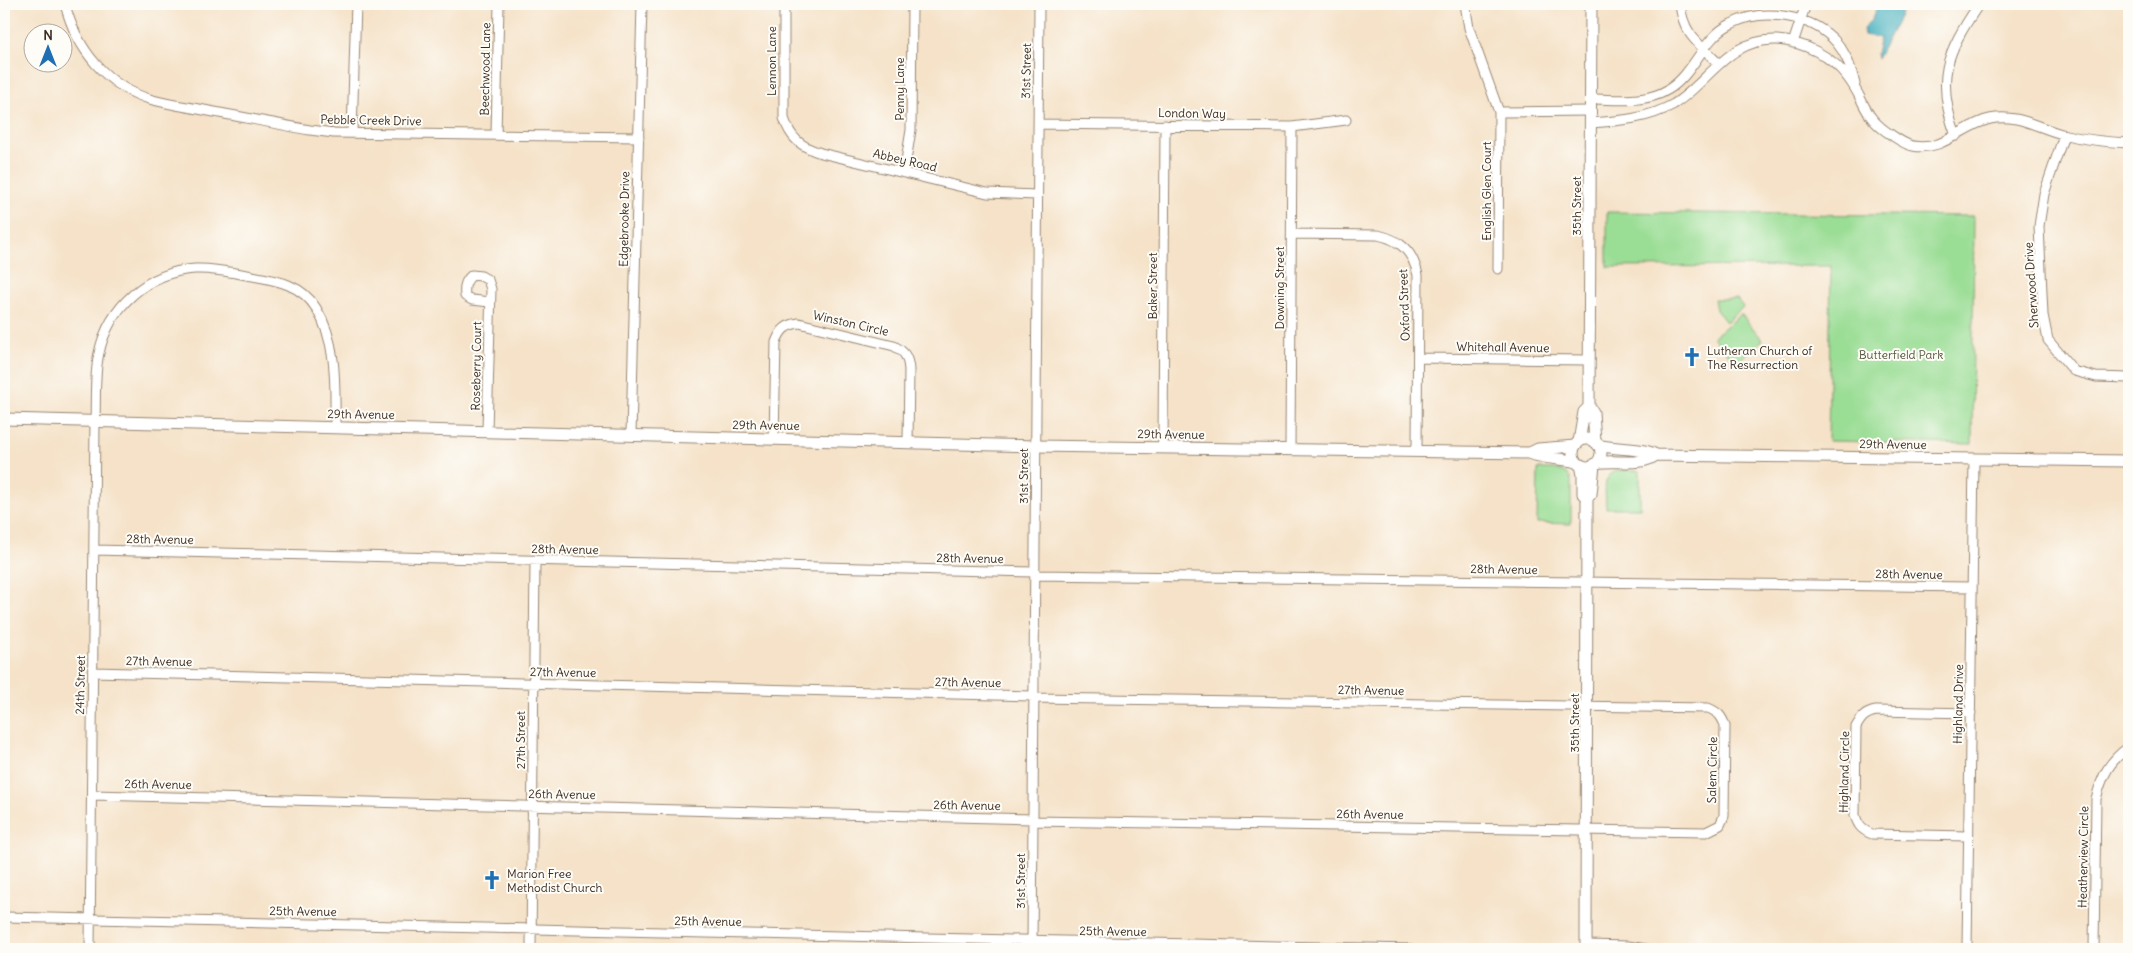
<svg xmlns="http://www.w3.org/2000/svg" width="2133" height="953" font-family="Delius,sans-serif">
	<rect width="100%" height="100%" fill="#fdfcf7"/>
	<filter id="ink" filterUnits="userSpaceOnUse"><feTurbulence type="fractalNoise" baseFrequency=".02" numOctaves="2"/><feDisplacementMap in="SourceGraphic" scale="10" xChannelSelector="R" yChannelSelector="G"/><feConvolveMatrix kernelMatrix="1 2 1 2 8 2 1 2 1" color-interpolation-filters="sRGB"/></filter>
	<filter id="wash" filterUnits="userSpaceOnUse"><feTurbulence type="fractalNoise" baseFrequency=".0096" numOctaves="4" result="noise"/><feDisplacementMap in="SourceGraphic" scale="20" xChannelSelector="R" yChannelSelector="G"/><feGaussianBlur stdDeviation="1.12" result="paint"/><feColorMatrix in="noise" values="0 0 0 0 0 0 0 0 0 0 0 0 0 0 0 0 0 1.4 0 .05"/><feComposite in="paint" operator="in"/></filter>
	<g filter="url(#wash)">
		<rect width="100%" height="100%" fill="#f5e2c8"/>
		<!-- green -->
		<path fill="#9add94" stroke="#6a8459" d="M1607 212 1974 216 1972 444 1828 441 1831 266 1607 267Z
			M1714 299H1737L1743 307 1726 322 1716 310Z
			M1741 314 1763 340 1736 363 1713 337Z
			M1538 469C1550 469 1565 467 1571 480V524L1537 523Z
			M1621 470 1640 471V508H1606C1606 490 1600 474 1621 470Z"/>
		<!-- water -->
		<path fill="#40aebd" stroke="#3e6c6e" d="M1878 4H1906L1877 59 1876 53 1880 38 1864 35 1863 29 1872 19Z"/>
	</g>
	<g filter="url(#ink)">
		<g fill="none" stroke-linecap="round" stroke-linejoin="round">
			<!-- minor casing -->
			<g stroke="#988673" stroke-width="11">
				<path id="minor" d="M65 4C76 48 107 88 153 100 171 105 190 107 209 111 242 117 276 124 310 130L334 133 639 137
					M784 4V118C790 138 801 147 821 153L987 193 1037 195
					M1465 4 1469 28 1499 112 1498 269
					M1680 4C1683 34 1698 43 1718 63
					M1793 43 1806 4
					M1591 99C1617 99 1645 104 1669 89 1695 73 1702 38 1731 24 1763 7 1813 15 1837 43 1847 55 1851 68 1855 84
					M1499 112 1591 111
					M1590 123C1619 121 1648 119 1674 104 1709 82 1728 38 1777 40 1804 42 1832 56 1848 78 1867 103 1862 117 1893 136 1899 140 1906 145 1913 146 1944 152 1962 125 1990 119 2019 113 2039 129 2066 135 2087 140 2107 142 2129 143
					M1038 124 1292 127 1346 120
					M352 133 356 4
					M496 135 499 4
					M2064 135 2044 194 2039 226 2043 315 2048 340 2074 371 2096 377 2129 378
					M1956 136C1935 79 1946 53 1979 4
					M904 173 911 130 912 4
					M1292 234 1378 235C1401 240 1413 252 1418 275L1417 451
					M1418 358 1589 360
					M487 430 491 289 488 280 481 276 472 275C465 281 464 287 465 296L472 300 490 302
					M631 435 642 4
					M774 439 776 342C781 329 786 325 799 323L894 346C905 352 908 357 909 370L908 442
					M1163 448 1165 125
					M1290 449 1292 127
					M94 550 1035 572
					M1035 575 1972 587
					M93 672 1034 696
					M92 795 1033 819
					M1033 821 1706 832 1720 825 1724 816 1725 726C1722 716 1718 712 1708 708L1034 698
					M1968 836 1872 834C1862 830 1858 826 1855 815L1856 727C1861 718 1865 713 1876 711L1971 713
					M4 917 1412 949
					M1586 945 1628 946 1646 949
					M90 949 95 421C96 399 94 375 99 353 109 307 147 272 195 269 213 268 230 272 247 275 274 280 301 283 316 308 338 343 335 389 335 427
					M531 949 535 561
					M1032 949 1039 4
					M1967 949 1974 459
					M2094 949 2096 799C2102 776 2109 761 2129 747"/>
			</g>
			<!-- tertiary casing -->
			<g stroke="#988673" stroke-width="13">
				<path id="tertiary" d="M1591 4 1589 407 1593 412 1595 442
					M4 419 1035 446 1528 453C1544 459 1561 458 1577 462
					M1573 453a14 14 0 1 1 28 0a14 14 0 1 1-28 0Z
					M1579 442 1584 412 1589 407
					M1598 445C1616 450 1643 447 1656 455L2129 461
					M1530 453 1538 449 1575 446
					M1597 463C1615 459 1641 467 1656 455
					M1581 465 1583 475V494L1587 497
					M1586 949 1587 497 1591 494 1594 465"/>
			</g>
			<!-- minor -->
			<use href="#minor" stroke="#fff" stroke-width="9"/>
			<!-- tertiary -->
			<use href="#tertiary" stroke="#fff" stroke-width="11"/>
		</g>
	</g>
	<!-- icons -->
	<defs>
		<g id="church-bare" transform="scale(1.5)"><path d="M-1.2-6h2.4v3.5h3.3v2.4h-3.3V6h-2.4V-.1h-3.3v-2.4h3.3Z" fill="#1f6fb2" stroke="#fdfcf7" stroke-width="2.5" paint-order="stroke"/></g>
	</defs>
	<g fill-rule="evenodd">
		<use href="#church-bare" x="1692" y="357"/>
		<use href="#church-bare" x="492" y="880"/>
	</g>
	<g text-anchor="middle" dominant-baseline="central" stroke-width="4" stroke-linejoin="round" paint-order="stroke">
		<!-- street labels -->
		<g font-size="12" fill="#3b2a1e" stroke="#fdfcf7">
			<text transform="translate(771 61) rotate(-90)">Lennon Lane</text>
			<text transform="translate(485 69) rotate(-89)">Beechwood Lane</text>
			<text transform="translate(1026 71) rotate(-89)">31st Street</text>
			<text transform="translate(899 89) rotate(-90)">Penny Lane</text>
			<text transform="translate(1192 113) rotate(1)">London Way</text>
			<text transform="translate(371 120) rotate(1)">Pebble Creek Drive</text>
			<text transform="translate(905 160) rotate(13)">Abbey Road</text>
			<text transform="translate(1486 191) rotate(-90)">English Glen Court</text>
			<text transform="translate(1576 206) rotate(-90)">35th Street</text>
			<text transform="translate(624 219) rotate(-89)">Edgebrooke Drive</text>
			<text transform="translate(2031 285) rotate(-94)">Sherwood Drive</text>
			<text transform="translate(1152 286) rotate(-90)">Baker Street</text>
			<text transform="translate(1279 288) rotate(-90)">Downing Street</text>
			<text transform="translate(1404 305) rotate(-92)">Oxford Street</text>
			<text transform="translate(851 323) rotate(13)">Winston Circle</text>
			<text transform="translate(1503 347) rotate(1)">Whitehall Avenue</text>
			<text transform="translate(476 366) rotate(-89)">Roseberry Court</text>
			<text transform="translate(361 414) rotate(1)">29th Avenue</text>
			<text transform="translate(766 425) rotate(1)">29th Avenue</text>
			<text transform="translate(1171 434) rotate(1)">29th Avenue</text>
			<text transform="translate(1893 444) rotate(1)">29th Avenue</text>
			<text transform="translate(1023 476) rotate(-90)">31st Street</text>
			<text transform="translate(160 539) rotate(1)">28th Avenue</text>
			<text transform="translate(565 549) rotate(1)">28th Avenue</text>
			<text transform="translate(970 558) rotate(1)">28th Avenue</text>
			<text transform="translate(1504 569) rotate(1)">28th Avenue</text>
			<text transform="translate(1909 574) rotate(1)">28th Avenue</text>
			<text transform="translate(159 661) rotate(1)">27th Avenue</text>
			<text transform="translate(563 672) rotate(1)">27th Avenue</text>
			<text transform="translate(968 682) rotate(1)">27th Avenue</text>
			<text transform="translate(80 685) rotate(-89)">24th Street</text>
			<text transform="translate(1371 690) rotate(1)">27th Avenue</text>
			<text transform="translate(1958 704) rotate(-89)">Highland Drive</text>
			<text transform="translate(1574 723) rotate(-90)">35th Street</text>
			<text transform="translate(520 740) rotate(-90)">27th Street</text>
			<text transform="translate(1712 770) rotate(-89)">Salem Circle</text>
			<text transform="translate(1844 772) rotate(-89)">Highland Circle</text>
			<text transform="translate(158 784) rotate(1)">26th Avenue</text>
			<text transform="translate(562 794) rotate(1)">26th Avenue</text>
			<text transform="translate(967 805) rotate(1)">26th Avenue</text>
			<text transform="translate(1370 814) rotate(1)">26th Avenue</text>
			<text transform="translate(2083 857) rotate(-89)">Heatherview Circle</text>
			<text transform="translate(1020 881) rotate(-90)">31st Street</text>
			<text transform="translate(303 911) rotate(1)">25th Avenue</text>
			<text transform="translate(708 921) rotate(1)">25th Avenue</text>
			<text transform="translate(1113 931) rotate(1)">25th Avenue</text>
		</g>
		<!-- poi labels -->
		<g font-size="12" fill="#3b2a1e" stroke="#fdfcf7" text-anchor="start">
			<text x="1707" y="350">Lutheran Church of<tspan x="1707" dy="14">The Resurrection</tspan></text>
			<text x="507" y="873">Marion Free<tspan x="507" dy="14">Methodist Church</tspan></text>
		</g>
		<!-- park labels -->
		<g font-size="12" fill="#53573c" stroke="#fdfcf7">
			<text x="1901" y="354">Butterfield Park</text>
		</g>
	</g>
	<!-- margin -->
	<rect width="2133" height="953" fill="none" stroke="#fdfcf7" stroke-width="20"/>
	<!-- north arrow -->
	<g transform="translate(48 48)"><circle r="24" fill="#fdfcf7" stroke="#afa8a0"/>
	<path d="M0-4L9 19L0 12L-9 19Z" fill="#1f6fb2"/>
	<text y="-8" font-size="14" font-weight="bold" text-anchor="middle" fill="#3b2a1e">N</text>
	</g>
</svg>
